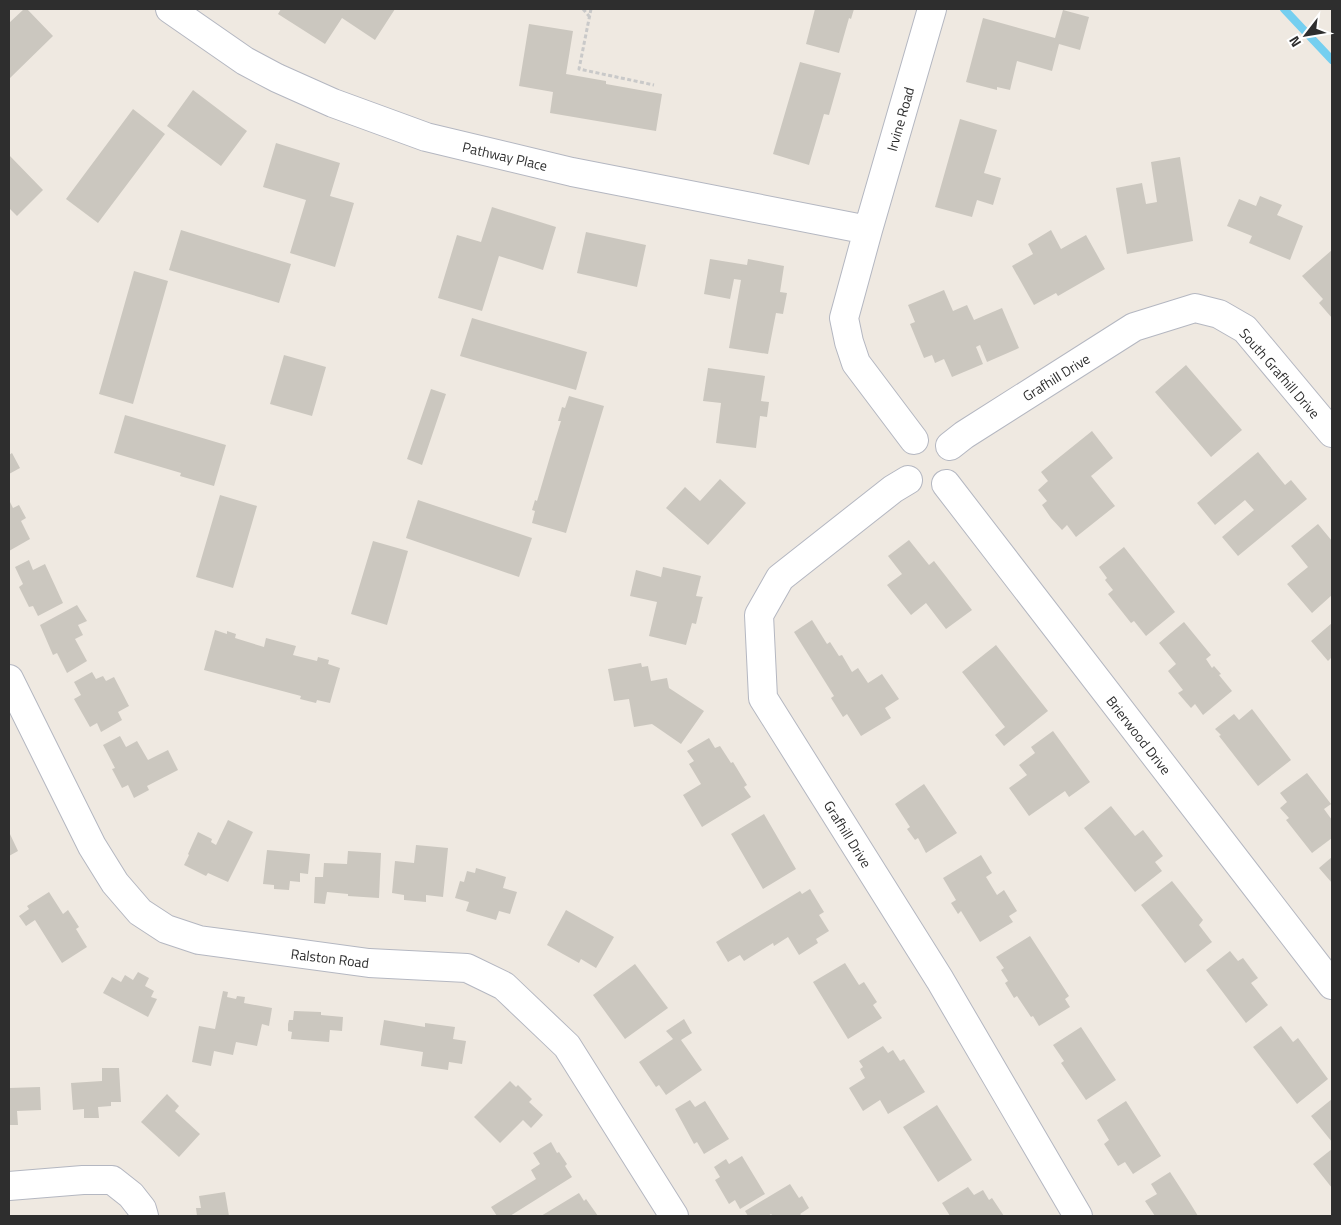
<svg xmlns="http://www.w3.org/2000/svg" width="1341" height="1225" font-family="'Titillium Web',sans-serif">
	<rect width="100%" height="100%" fill="#efe9e1"/>
	<g fill="none" stroke-linecap="round" stroke-linejoin="round">
		<!-- stream -->
		<path stroke="#75cff0" stroke-width="8" d="M1284 9 1332 60"/>
	</g>
	<!-- building -->
	<path fill="#cbc7bf" d="M24 9H27L53 36 9 79V23Z
		M281 9H395L375 40 342 18 325 44 278 14Z
		M815 9H854L851 19 849 18 839 53 806 44Z
		M1063 10 1089 17 1080 50 1059 44 1052 71 1017 61 1010 90 997 87V90L966 82 983 18 1055 38Z
		M529 24 573 31 566 74 606 81V84L662 94 656 131 550 113 553 92 519 86Z
		M800 62 841 73 829 115 824 114 809 165 773 154Z
		M193 90 247 131 221 166 167 126Z
		M133 109 165 134 98 223 66 199Z
		M960 119 997 130 984 173 1001 178 993 205 977 200 972 217 935 207Z
		M276 143 340 163 330 196 354 203 335 267 290 253 306 200 263 187Z
		M9 155 43 190 17 216 9 208Z
		M1180 157 1193 241 1127 254 1116 188 1142 183 1146 204 1157 202 1151 162Z
		M1260 196 1282 205 1277 215 1303 226 1290 260 1249 243 1252 236 1227 226 1239 199 1256 206Z
		M492 207 556 227 543 270 499 256 482 311 438 298 457 235 481 242Z
		M181 230 291 264 279 303 169 270Z
		M1051 230 1061 249 1086 235 1105 269 1058 296 1056 293 1034 305 1012 266 1033 254 1028 244Z
		M586 232 646 245 637 287 577 273Z
		M1332 250V318L1319 303 1323 299 1302 276Z
		M710 259 747 265 748 259 784 266 780 292 787 293 783 314 776 313 768 354 729 348 741 280 734 279 730 299 704 294Z
		M134 271 168 281 133 404 99 394Z
		M944 290 953 311 967 305 974 320 1002 308 1019 348 987 362 980 345 976 347 983 364 952 377 944 359 935 363 932 355 924 358 910 324 915 322 908 305Z
		M472 318 587 352 576 390 460 356Z
		M284 355 326 367 312 416 270 404Z
		M1186 365 1242 430 1211 457 1155 392Z
		M708 368 765 376 761 401 769 402 767 417 760 416 756 448 716 443 721 403 703 401Z
		M431 389 446 394 422 465 407 459Z
		M569 396 604 406 566 533 532 523 535 511 532 510 535 500 537 501 555 440 561 421H558L562 407 565 408Z
		M125 415 226 445 214 486 180 476 181 473 114 453Z
		M1092 431 1113 458 1091 476 1115 506 1076 537 1067 525 1062 530 1051 518 1042 505 1047 501 1038 490 1048 481 1041 472Z
		M1258 452 1285 485 1291 480 1307 499 1238 556 1222 537 1254 510 1245 500 1215 525 1197 503Z
		M12 453 20 468 9 474V455Z
		M720 479 746 503 708 545 666 508 685 487 700 501Z
		M220 495 257 506 233 588 196 577Z
		M9 500 13 508 19 505 26 518 21 521 30 539 9 551Z
		M418 500 532 538 519 577 406 538Z
		M1318 524 1332 541V595L1312 613 1287 584 1308 567 1291 546Z
		M909 540 929 565 934 561 972 610 946 629 926 603 911 615 887 585 902 574 888 556Z
		M373 541 408 551 387 625 351 614Z
		M1124 547 1175 612 1146 636 1134 621 1131 623 1108 594 1113 590 1105 580 1107 578 1099 567Z
		M29 560 33 570 45 564 63 603 38 616 33 606 29 607 19 587 23 584 15 567Z
		M663 567 701 576 696 596 703 597 702 599 696 624 692 623 686 645 649 636 657 602 630 596 636 570 661 577Z
		M77 605 87 621 78 625 83 635 75 639 87 661 67 673 57 653 53 655 40 625Z
		M812 620 827 644 830 642 839 656 842 655 852 672 858 668 868 683 882 674 899 699 885 708 891 718 861 736 847 714 843 717 831 698 834 696 794 632Z
		M1184 622 1211 655 1206 659 1212 668 1214 666 1221 674 1219 675 1232 691 1203 715 1195 704 1191 708 1178 693 1183 690 1168 671 1176 664 1159 643Z
		M1332 623V657L1328 661 1311 641Z
		M215 630 227 634V631L236 634 235 638 264 647 266 638 296 646 293 655 317 661 318 657 329 660 328 664 340 668 330 703 317 700 316 703 300 699 301 696 204 670Z
		M996 645 1048 711 1004 746 995 735 1005 727 962 672Z
		M641 663 642 667 648 666 651 681 667 678 669 688 704 711 681 744 652 724 634 727 629 699 614 701 608 669Z
		M92 672 96 679 103 676 106 681 114 677 129 706 118 712 122 720 101 732 97 723 90 727 74 699 81 695 74 682Z
		M1252 709 1291 760 1258 786 1219 736 1221 735 1215 729 1234 714 1239 720Z
		M1053 731 1090 782 1069 797 1065 791 1029 816 1009 788 1027 775 1019 765 1035 753 1031 747Z
		M120 736 126 747 137 741 148 760 168 750 178 770 147 786 149 790 134 798 128 785 122 788 121 786 112 769 115 768 103 745Z
		M709 738 715 748 720 746 731 763 733 762 747 785 744 787 751 797 702 827 683 795 701 784 689 764 694 761 687 751Z
		M1307 773 1331 804 1324 809 1332 820V838L1312 853 1286 820 1289 818 1280 808 1287 802 1280 793Z
		M924 784 957 833 926 853 918 838 915 840 907 829 910 827 895 804Z
		M1111 806 1135 836 1143 830 1163 856 1155 862 1162 871 1135 892 1084 828Z
		M764 814 796 869 763 889 731 834Z
		M228 820 253 832 228 882 208 873 206 876 184 865 189 855 188 854 198 832 212 839 211 842 216 845Z
		M9 832 18 851 9 856Z
		M416 845 448 848 443 897 426 895V902L404 900V895L392 893 395 861 414 863Z
		M267 850 310 854 308 874 300 873V882L290 881 289 890 274 889V885L263 884Z
		M348 851 381 853 379 898 348 896V894L327 892 325 904 314 903 315 877H323L324 863 347 864Z
		M981 855 992 873 986 877 997 895 1004 890 1017 911 1009 916 1013 922 980 942 961 911 958 914 951 903 956 900 943 878Z
		M1332 857V883L1319 868Z
		M476 868 506 877 503 888 517 892 510 914 499 911 496 920 472 913 466 911 469 902 455 898 460 881 464 882 467 871 475 873Z
		M1172 881 1203 920 1199 925 1212 942 1185 963 1141 905Z
		M810 889 824 912 819 915 829 931 816 939 818 943 799 955 788 937 774 946 773 943 744 961 740 955 728 962 716 942 800 891 802 894Z
		M49 892 63 914 68 910 79 927 76 929 87 947 62 963 35 920 26 926 19 916 29 909 27 906Z
		M566 910 614 937 596 968 581 959 579 963 547 945Z
		M1030 936 1069 996 1065 999 1070 1007 1039 1026 1033 1016 1031 1017 1017 996 1014 998 1005 983 1008 981 1001 970 1004 968 996 957Z
		M1230 951 1238 961 1243 958 1258 978 1251 983 1268 1005 1246 1023 1206 970Z
		M845 963 859 985 864 982 877 1002 873 1005 882 1018 848 1039 813 982Z
		M635 964 668 1008 625 1039 593 995Z
		M138 972 149 978 145 986 154 991 151 997 157 999 148 1017 103 993 112 977 121 982 125 975 133 980Z
		M223 991 228 992 227 997 236 999 237 996 245 997 244 1003 272 1008 269 1026 262 1024 257 1046 236 1042 233 1055 214 1051 211 1066 192 1062 199 1026 215 1029Z
		M294 1011 321 1012V1015L343 1017 342 1031 330 1030 329 1042 291 1039 292 1032 288 1031V1024L289 1020H293Z
		M684 1019 692 1033 681 1040 702 1070 666 1095 659 1085 656 1087 639 1062 673 1039 666 1031Z
		M384 1020 425 1027V1023L455 1027 453 1039 466 1041 462 1064 449 1062 448 1070 421 1066 423 1052 380 1045Z
		M1281 1026 1293 1042 1298 1038 1328 1079 1297 1104 1253 1047Z
		M1081 1027 1116 1080 1086 1100 1061 1063 1064 1061 1053 1045Z
		M883 1046 888 1053 893 1050 900 1061 904 1059 925 1092 888 1114 880 1100 863 1111 849 1088 865 1078 860 1069 863 1067 859 1061Z
		M102 1068H119L121 1102H111V1106L98 1107 99 1118H84V1109L73 1110 71 1083 102 1081Z
		M510 1081 516 1087 518 1085 532 1099 529 1102 543 1115 531 1128 523 1120 500 1143 474 1117Z
		M40 1087 41 1110 17 1111 18 1125H9V1088Z
		M167 1094 179 1106 175 1111 200 1134 179 1157 141 1122Z
		M1332 1099V1142L1311 1116Z
		M690 1100 695 1107 705 1101 729 1139 704 1154 697 1142 694 1144 675 1109Z
		M1126 1101 1161 1156 1133 1174 1125 1162 1118 1166 1104 1144 1109 1140 1097 1120Z
		M937 1105 972 1160 938 1182 903 1127Z
		M551 1142 557 1153 559 1152 567 1164 565 1166 572 1177 510 1216H497L491 1207 536 1179 531 1170 540 1164 533 1153Z
		M1332 1149V1188L1313 1164Z
		M742 1156 765 1194 740 1209 735 1200 729 1204 715 1180 720 1177 714 1167 726 1159 729 1164Z
		M1170 1172 1190 1203 1198 1216H1155L1145 1201 1157 1194 1151 1184Z
		M790 1184 799 1198 802 1196 809 1208 800 1214 802 1216H773L771 1214 768 1216H748L745 1211Z
		M968 1187 974 1195 983 1190 989 1200 992 1198 1004 1216H950L942 1203Z
		M225 1192 229 1216H197L196 1208H201L199 1196Z
		M579 1193 584 1201 586 1199 598 1216H541Z"/>
	<g fill="none" stroke-linecap="round" stroke-linejoin="round">
		<!-- minor casing -->
		<g stroke="#b4b7c1" stroke-width="30">
			<path id="minor" d="M170 9 245 61 277 78 333 103 426 137 572 172 868 230
				M914 440 856 363 849 342 844 318 868 230 932 9
				M950 446 964 435 1134 327 1195 308 1219 314 1245 329 1332 433
				M908 480 893 489 780 578 759 615 763 698 940 980 1078 1216
				M946 484 1332 985
				M9 679 92 846 115 883 140 912 166 929 199 940 369 963 467 968 504 986 567 1046 674 1216
				M9 1186 83 1180H112L131 1195 142 1209 144 1216"/>
		</g>
		<!-- path -->
		<path stroke="#c9c9c9" stroke-width="3" stroke-dasharray="4 2.5" stroke-linecap="butt" d="M583 9 589 16
			M591 9 579 69 654 85"/>
		<!-- minor -->
		<use href="#minor" stroke="#fff" stroke-width="28"/>
	</g>
	<g text-anchor="middle" dominant-baseline="central" stroke-width="5" stroke-linejoin="round" paint-order="stroke">
		<!-- street labels -->
		<g font-size="14" fill="#2e2e2e" stroke="#fff">
			<text transform="translate(900 119) rotate(-74)">Irvine Road</text>
			<text transform="translate(505 156) rotate(13)">Pathway Place</text>
			<text transform="translate(1280 373) rotate(49)">South Grafhill Drive</text>
			<text transform="translate(1056 377) rotate(-32)">Grafhill Drive</text>
			<text transform="translate(1139 735) rotate(52)">Brierwood Drive</text>
			<text transform="translate(848 834) rotate(58)">Grafhill Drive</text>
			<text transform="translate(330 958) rotate(7)">Ralston Road</text>
		</g>
	</g>
	<!-- border -->
	<rect width="1341" height="1225" fill="none" stroke="#2e2e2e" stroke-width="20"/>
	<!-- north arrow -->
	<g transform="translate(1306 35) rotate(239)" stroke="#ffffff" stroke-width="4" paint-order="stroke">
	<path d="M0-4L9 19L0 12L-9 19Z" fill="#2e2e2e"/>
	<text y="-8" font-size="14" font-weight="bold" text-anchor="middle" fill="#2e2e2e">N</text>
	</g>
</svg>
